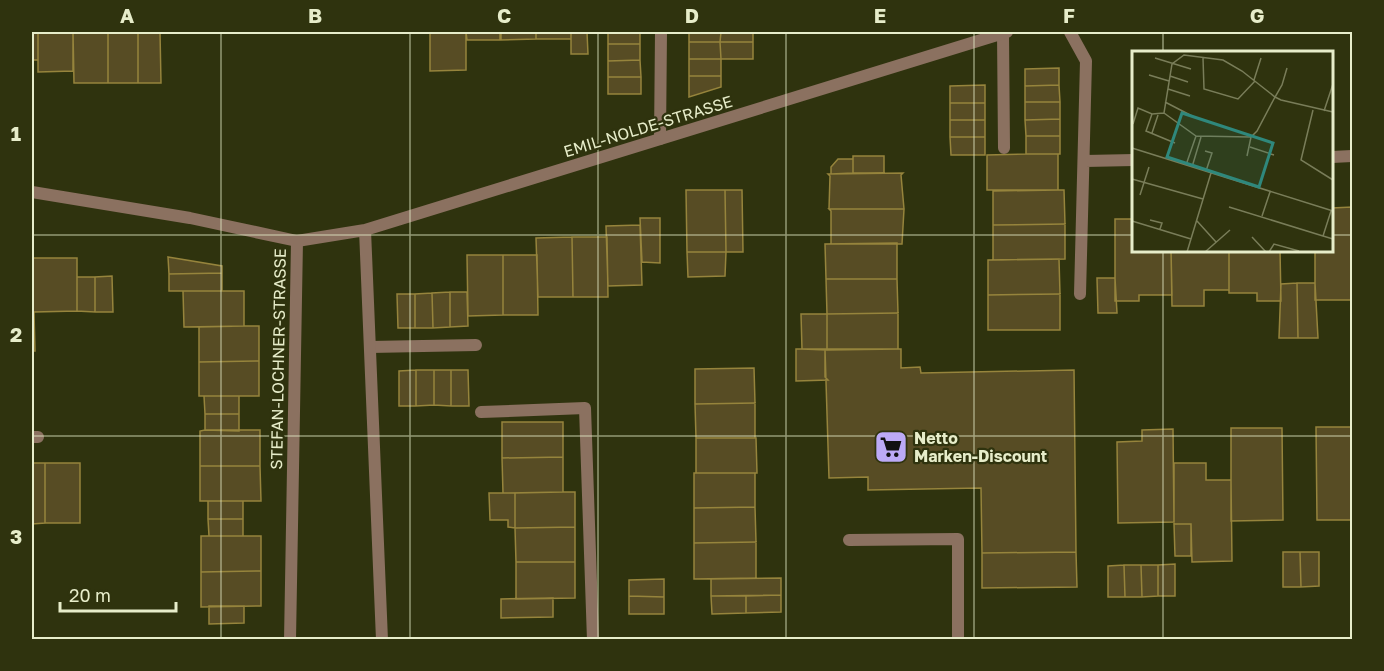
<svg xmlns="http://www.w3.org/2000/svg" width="1384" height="671" font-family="'Golos Text',sans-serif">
	<rect width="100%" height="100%" fill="#2f330e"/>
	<!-- building -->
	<path fill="#574c24" stroke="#96843c" stroke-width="1.5" d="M32 32H38V60H32Z
		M38 32H73V71L38 72Z
		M73 32H108V83H74Z
		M108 32H138V83H108Z
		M138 32H160L161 83H138Z
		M430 32H466V70L430 71Z
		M466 32H500V40H467Z
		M501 32H536V39L501 40Z
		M536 32H571V39H536Z
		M571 32H587L588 54H571Z
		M608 32H640V44H608Z
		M689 32H721L720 42H689Z
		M721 32H753V42H720Z
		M689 42H720L721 59H689Z
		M720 42H753V59H721Z
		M608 44H640V60L608 61Z
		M689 59H721V76H689Z
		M640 60 641 77H608V61Z
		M1059 68V85L1025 86V69Z
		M689 76H721V87L689 97Z
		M608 77H641V94H608Z
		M985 85V103H950V86Z
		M1059 85 1060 102H1025V86Z
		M1025 102H1060V119L1025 120Z
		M950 103H985V120H950Z
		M1060 119V136H1026L1025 120Z
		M950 120H985V137H950Z
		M1026 136H1060V154H1026Z
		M950 137H985V155H951Z
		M1026 154H1058V190H987V155Z
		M853 156H884V173H853Z
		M838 159H853V173L831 174V167Z
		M903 173 901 175 904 209H829L830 176 828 174Z
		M686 190H725L726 252H687Z
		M725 190H742L743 252H726Z
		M1058 190H1064L1065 224 993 225V191Z
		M1352 207V300H1315V250H1332V208Z
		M829 209H904L902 244H831V211Z
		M640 218H660V263L642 262Z
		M1115 219H1134V250H1171L1172 295H1139V301H1115Z
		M1065 224V259L993 260V225Z
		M640 225 642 285 608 286 606 226Z
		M572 237H607L608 297H573Z
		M572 237 573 297H538L536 238Z
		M897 243V279H826L825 244Z
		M1171 250H1229V290H1204V306H1172Z
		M1229 250H1280L1281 301H1257V293H1229Z
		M687 252H726L725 276 688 277Z
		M467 255H503V315L468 316Z
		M503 255H537L538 315H503Z
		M168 257 222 266V273L169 274Z
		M32 258H77V311L34 312 35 351H32Z
		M1059 259 1060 294 988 295V260Z
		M222 273V291H169V274Z
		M112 276 113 312H95V277Z
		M77 277H95V312L77 311Z
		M1097 278H1115L1117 313H1098Z
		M826 279H897L898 313 827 314Z
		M1297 283H1315L1318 338H1298Z
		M1297 283 1298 338H1279L1281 284Z
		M183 291H244V326L184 327Z
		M450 292V327L433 328 432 293Z
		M450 292H467L468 326 450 327Z
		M432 293 433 328H415V294Z
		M397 294H415V328H398Z
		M1060 294V330H988V295Z
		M898 313V349L827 350V314Z
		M801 314H827V350L802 349Z
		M244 326H259V361L199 362V327Z
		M796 349H825V377L828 380 796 381Z
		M825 349H901V368L920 367 921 373 1074 370 1076 552 982 553 981 488 868 490V477L829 478Z
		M259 361V396H199V362Z
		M754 368 755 403 695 404V369Z
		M416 370V406H399V371Z
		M416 370H434V405L416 406Z
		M434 370H451V406L434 405Z
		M451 370H468L469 406H451Z
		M204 396H239V414H205Z
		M755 403V438H696L695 404Z
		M205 414H239V431L205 430Z
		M502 422H563V457L502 458Z
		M1316 427H1352V520H1317Z
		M1231 428H1282L1283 520 1231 521Z
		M1173 429 1174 522 1118 523 1117 442 1142 441V430Z
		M205 430H260V466H200V431Z
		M696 438H756L757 473H696Z
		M563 457V492L503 493 502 458Z
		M32 463H45V523L32 524Z
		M45 463H80V523H45Z
		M1174 463H1206V480H1231L1232 561 1192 562 1191 524H1174Z
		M200 466H260L261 501H200Z
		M694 473H755V507L694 508Z
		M563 492H575V527L515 528V493Z
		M489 493H515V528L508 527V520H490Z
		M208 501H243V519H208Z
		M755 507 756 542 694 543V508Z
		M208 519H243V536H209Z
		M1174 524H1191V556H1175Z
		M575 527V562H516L515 528Z
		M201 536H261V571L201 572Z
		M756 542V578L694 579V543Z
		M1076 552 1077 587 982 588V553Z
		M1283 552H1300L1301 587H1283Z
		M1300 552H1319V586L1301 587Z
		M516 562H575V598L516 599Z
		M1175 564V596H1158V565Z
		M1124 565 1125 597H1108V566Z
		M1124 565H1141L1142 597H1125Z
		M1141 565H1158V596L1142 597Z
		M261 571V606L201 607V572Z
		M781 578V595L711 596V579Z
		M664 579V597L629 596V580Z
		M781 595V612L746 613V596Z
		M629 596 664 597V614H629Z
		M711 596H746V613L712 614Z
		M553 598V617L501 618V599Z
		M209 606H244V623L209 624Z"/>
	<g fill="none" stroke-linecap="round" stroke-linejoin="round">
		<!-- lane -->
		<path stroke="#8b7160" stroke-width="12" d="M1070 32 1086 61 1080 294
			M1003 33 1004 148
			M660 139 661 32
			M1332 157 1352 156
			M1085 161 1134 160
			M370 347 476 345
			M481 412 585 408 593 640
			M32 437H38
			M849 540 958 539V640"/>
		<!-- street -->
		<path stroke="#8b7160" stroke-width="12" d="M32 192 190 218 297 241 365 230 1007 32
			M365 230 382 640
			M290 640 297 241"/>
	</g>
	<!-- grid -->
	<path fill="none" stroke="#e7edca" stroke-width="1.5" stroke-opacity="0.55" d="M221 32V640M410 32V640M598 32V640M786 32V640M974 32V640M1163 32V52M32 235H1134M1332 235H1352M1163 250V640M32 436H1352"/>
	<!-- icons -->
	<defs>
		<g id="supermarket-square" transform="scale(1.725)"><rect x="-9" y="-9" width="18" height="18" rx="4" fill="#bcaaf6" stroke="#2f330e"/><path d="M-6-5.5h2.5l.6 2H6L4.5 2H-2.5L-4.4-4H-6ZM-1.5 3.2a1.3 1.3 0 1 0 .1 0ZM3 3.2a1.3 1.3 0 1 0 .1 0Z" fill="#111"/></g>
	</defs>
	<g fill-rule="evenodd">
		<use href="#supermarket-square" x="891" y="447"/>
	</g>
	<g text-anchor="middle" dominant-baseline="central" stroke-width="4.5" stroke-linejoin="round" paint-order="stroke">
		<!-- street labels -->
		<g font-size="16" fill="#e7edca" stroke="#2f330e">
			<text transform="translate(648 126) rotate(-17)">EMIL-NOLDE-STRASSE</text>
			<text transform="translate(278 359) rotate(-89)">STEFAN-LOCHNER-STRASSE</text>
		</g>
		<!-- poi labels -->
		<g font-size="16" font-weight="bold" fill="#e7edca" stroke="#2f330e" text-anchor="start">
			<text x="914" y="438">Netto<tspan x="914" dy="18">Marken-Discount</tspan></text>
		</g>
	</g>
	<!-- overview -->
	<g transform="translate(1132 51)">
		<rect width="201" height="201" fill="#2f330e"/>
		<path fill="none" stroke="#797d59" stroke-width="1.5" d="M23 7 59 18M71 7 72 38 106 48 123 30M155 17 150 34 143 46 125 80 119 86 64 85 32 62 40 13 52 4 91 9 110 20 143 46 149 49 201 61M17 24 37 30M38 25 56 31M122 29 129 7M36 38 58 45M33 51 62 66M181 59 169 109 201 129M192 60 201 33M20 63 14 80 43 92M1 73 6 57 20 63 32 62M20 82 26 64M118 96 142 104M0 97 201 160M73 100 80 102 74 120M115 105 119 86M54 114 64 85M60 116 69 86M0 128 71 148M8 144 17 116M97 156 191 185M199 160 191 185 201 188M130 165 138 141M18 169 30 172 28 178M0 170 59 188M65 170 84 191M120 186 134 201M55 201 79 122M73 201 98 179M137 201 142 193 167 200"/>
		<path fill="#2f887c" fill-opacity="0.15" stroke="#2f887c" stroke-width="3" d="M50 62 141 92 127 136 35 106Z"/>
		<rect width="201" height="201" fill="none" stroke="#e7edca" stroke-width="3"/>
	</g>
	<!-- border -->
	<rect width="1384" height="671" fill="none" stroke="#2f330e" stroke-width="66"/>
	<!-- scale -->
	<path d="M60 602v9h116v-9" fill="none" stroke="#e7edca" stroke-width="3"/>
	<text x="69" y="602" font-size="18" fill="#e7edca" stroke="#2f330e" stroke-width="4.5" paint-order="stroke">20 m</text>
	<rect x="33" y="33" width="1318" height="605" fill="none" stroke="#e7edca" stroke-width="2"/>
	<g font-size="20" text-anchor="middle" font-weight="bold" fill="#e7edca">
		<text x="127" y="23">A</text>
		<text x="315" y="23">B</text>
		<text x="504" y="23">C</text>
		<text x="692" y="23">D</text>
		<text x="880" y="23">E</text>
		<text x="1069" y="23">F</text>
		<text x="1257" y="23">G</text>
		<text x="16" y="141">1</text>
		<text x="16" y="342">2</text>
		<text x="16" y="544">3</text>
	</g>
</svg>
